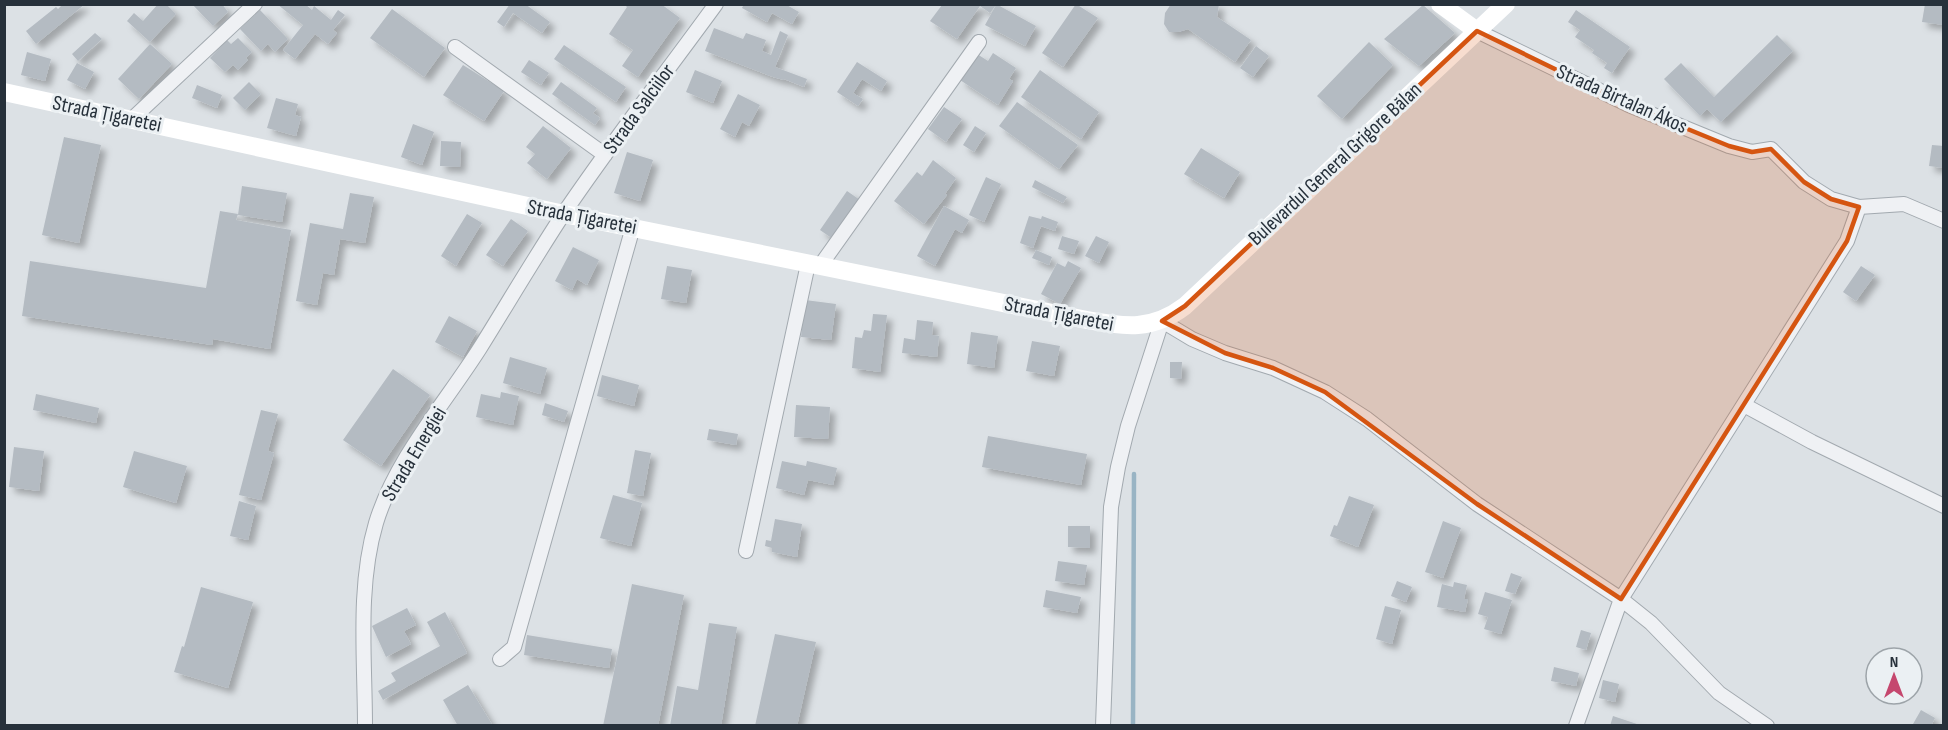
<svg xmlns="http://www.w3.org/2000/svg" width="1948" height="730" font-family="'Sofia Sans Condensed',sans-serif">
	<defs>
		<filter id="shadow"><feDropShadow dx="5.5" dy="5.5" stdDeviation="3" flood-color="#0004"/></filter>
	</defs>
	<rect width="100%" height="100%" fill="#dce1e5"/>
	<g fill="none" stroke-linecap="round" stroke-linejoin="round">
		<!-- stream -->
		<path stroke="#99b4c4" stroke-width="4.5" d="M1133 726 1134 474"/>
	</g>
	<!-- building -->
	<path fill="#b4bbc2" filter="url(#shadow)" d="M63 4H85L36 44 26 31 56 7 58 9Z
		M158 4H166L176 14 150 42 127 21 134 13 143 21Z
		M192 4H222L228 12 213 26Z
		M277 4H305L312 10 314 6 331 20 338 10 345 15 333 30 337 33 328 44 315 34 295 59 283 50 303 25Z
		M510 4H525L550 22 542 33 513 13 504 27 497 22Z
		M624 4H661L680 18 638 77 622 66 633 50 609 34 627 7Z
		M744 4H785L799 12 792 24 772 13 767 22 742 8Z
		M996 4 1036 26 1025 46 985 25 996 5 990 13 980 6 957 39 930 21 942 5Z
		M1076 4 1098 18 1063 67 1042 53Z
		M1171 4H1219L1217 17 1251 40 1235 62 1188 29 1178 32H1169L1164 24 1165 13Z
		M1925 4H1944V25L1922 22Z
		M1423 5 1455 33 1419 66 1384 39Z
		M392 9 445 48 424 77 370 38Z
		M260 10 288 39 275 52 268 44 261 51 240 29Z
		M1576 10 1630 47 1612 73 1604 68 1607 63 1592 53 1594 50 1575 37 1580 30 1568 22Z
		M714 28 743 39 746 33 766 40 762 51 771 55 780 31 788 35 775 67 807 79 804 87 784 79V80L773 77 705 51Z
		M95 33 102 39 78 61 72 54Z
		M1777 35 1793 51 1721 122 1707 109 1700 116 1664 79 1681 63 1714 97Z
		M238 38 252 52 246 58 248 60 238 70 233 65 225 72 210 58 227 40 231 44Z
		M1369 42 1393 65 1342 119 1317 96Z
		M150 44 172 64 139 99 118 79Z
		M564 45 626 87 616 102 554 59Z
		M1256 46 1269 56 1253 77 1240 68Z
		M27 52 51 59 45 81 21 75Z
		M993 53 1016 68 1009 79 1013 81 998 105 960 80 977 54 988 61Z
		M529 60 549 73 541 85 521 72Z
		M857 62 887 81 881 91 862 79 853 93 863 99 858 106 837 92Z
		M77 63 94 72 85 89 67 80Z
		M463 65 504 91 484 121 443 95Z
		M695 70 722 81 713 103 686 92Z
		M1040 70 1099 112 1081 139 1021 97Z
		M249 82 261 94 245 110 233 98Z
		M561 82 597 108 593 113 600 118 595 125 552 94Z
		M197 85 222 95 217 108 192 98Z
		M738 94 760 105 749 126 742 122 735 137 720 129Z
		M276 98 298 104 295 115 301 117 296 136 267 128Z
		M1017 102 1078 145 1059 169 999 126Z
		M944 107 962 119 946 142 928 129Z
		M413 124 434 132 422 165 401 157Z
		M543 126 571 148 547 179 527 163 535 154 526 147Z
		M975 126 986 133 974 152 963 145Z
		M64 137 101 145 79 243 42 235Z
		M441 141 461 142 460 167 440 166Z
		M1932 145 1944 146V168L1929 166Z
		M1201 148 1240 172 1224 198 1184 174Z
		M627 152 653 160 640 201 614 193Z
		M933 160 956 178 945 194 947 195 924 224 894 201 917 172 922 176Z
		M986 177 1001 184 984 222 969 215Z
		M1035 180 1067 197 1063 203 1032 187Z
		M242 186 287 193 282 222 238 215Z
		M847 191 860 200 833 239 820 230Z
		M350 193 374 197 365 243 340 239 334 275 323 273 317 305 296 301 310 223 343 229Z
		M944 206 969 220 962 233 955 229 935 266 917 256Z
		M220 211 238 214 236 220 291 230 270 349 213 339 212 345 22 316 30 261 206 288Z
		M467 214 482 223 456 266 441 256Z
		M1029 216 1041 219 1042 216 1058 222 1055 231 1041 226 1033 248 1020 243Z
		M511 219 528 231 503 266 486 255Z
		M1062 236 1079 241 1074 254 1058 249Z
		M1096 236 1109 242 1099 263 1085 256Z
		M573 247 599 260 587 285 577 279 572 290 555 281Z
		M1036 250 1052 257 1049 265 1032 258Z
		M1068 261 1081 268 1060 304 1041 294 1057 263 1065 267Z
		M667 266 692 270 686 303 661 299Z
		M1861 266 1875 275 1856 301 1843 292Z
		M805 300 836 304 831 340 801 337Z
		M873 314 887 315 880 372 852 368 855 337 862 338 864 330 871 331Z
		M449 316 477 331 463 357 435 342Z
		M917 320 933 322 932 335 939 336 937 357 902 353 904 338 915 340Z
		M971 332 998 336 994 368 967 364Z
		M1032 341 1060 346 1054 376 1026 371Z
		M510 357 547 368 540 394 503 383Z
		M1170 362H1182L1181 379 1170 378Z
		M393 369 430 395 381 466 343 440Z
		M602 375 639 385 634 406 597 396Z
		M501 392 519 396 513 425 476 417 481 394 500 398Z
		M36 394 99 408 96 423 33 410Z
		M545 403 568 411 564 422 542 415Z
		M796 405 830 407 828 439 794 437Z
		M261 410 278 414 268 451 274 453 261 500 239 495Z
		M709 429 738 434 736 445 707 440Z
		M988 436 1087 454 1081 485 982 467Z
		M14 447 44 451 39 491 9 487Z
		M635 450 651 453 643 496 627 493Z
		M134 451 187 466 176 503 123 487Z
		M782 461 806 466 807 461 837 468 833 485 808 480 804 495 776 488Z
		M613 495 642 503 631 546 600 538Z
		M1349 496 1374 505 1358 547 1330 536 1334 525 1337 526Z
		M239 501 256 506 248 540 230 536Z
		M775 519 802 524 797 557 772 552V548L765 546 766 540 771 541Z
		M1443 521 1461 528 1443 578 1425 572Z
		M1068 526H1090V548L1068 547Z
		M1058 561 1087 565 1084 585 1055 581Z
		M1511 573 1522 577 1515 594 1505 591Z
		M1397 581 1412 587 1406 602 1391 596Z
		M1454 582 1467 585 1464 599H1468L1465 612 1437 607 1442 584 1453 587Z
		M632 584 684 595 658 726H603Z
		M201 587 253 602 228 688 174 672 182 646 184 647Z
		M1046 590 1081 597 1077 613 1043 607Z
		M1485 592 1512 600 1501 634 1484 629 1488 617 1478 614Z
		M1385 606 1401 610 1392 644 1376 639Z
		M407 608 416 625 404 631 411 644 386 657 372 626Z
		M445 612 467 653 383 700 378 691 396 681 391 673 440 646 427 622Z
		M709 623 737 627 721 726H670L677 686 698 690Z
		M1581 630 1591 633 1586 650 1576 647Z
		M775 634 816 642 797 726H755Z
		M527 635 612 649 609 668 524 655Z
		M1554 667 1579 673 1576 686 1551 681Z
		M1603 680 1619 684 1615 702 1599 698Z
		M468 685 493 726H458L443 700Z
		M1921 710 1935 718 1931 726 1913 724Z
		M1613 716 1640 725V726H1610Z"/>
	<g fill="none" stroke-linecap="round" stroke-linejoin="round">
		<!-- minor casing -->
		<g stroke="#a2a9af" stroke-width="16">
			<path id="minor" d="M1477 31 1629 105 1729 146 1752 152 1771 149 1804 182 1831 199 1859 207 1904 204 1944 221
				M455 47 605 155
				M132 119 255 4
				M820 266 979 42
				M1744 405 1812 442 1944 506
				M746 551 808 264
				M500 659 514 647 633 227
				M365 726C365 659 357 587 376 523 395 460 445 403 480 348 508 303 535 257 564 213 612 142 665 74 716 4
				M1103 726 1111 507 1118 467 1128 426 1162 321 1192 339 1225 353 1273 368 1325 392 1367 419 1477 504 1621 599 1651 623 1719 693 1767 726
				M1576 726 1621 599 1847 241 1859 207"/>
		</g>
		<!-- minor -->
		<use href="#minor" stroke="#eff1f4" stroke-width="14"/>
		<!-- secondary -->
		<path stroke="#fff" stroke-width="18" d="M1440 4 1477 31
			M4 92 564 214 1087 320C1125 327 1152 331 1185 306L1506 4"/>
	</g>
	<!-- marked area -->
	<path fill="#d55511" fill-opacity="0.2" stroke="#d55511" stroke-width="4.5" stroke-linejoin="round" d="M1477 31 1629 105 1729 146 1752 152 1771 149 1804 182 1831 199 1859 207 1847 241 1621 599 1477 504 1325 392 1273 368 1225 353 1162 321 1185 306Z"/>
	<g text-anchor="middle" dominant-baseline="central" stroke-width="6" stroke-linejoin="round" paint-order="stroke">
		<!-- street labels -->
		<g font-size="21" fill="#27313b" stroke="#ebf0f3">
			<text transform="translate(1622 99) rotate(24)">Strada Birtalan Ákos</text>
			<text transform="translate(639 109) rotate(-54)">Strada Salciilor</text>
			<text transform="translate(107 114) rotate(12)">Strada Țigaretei</text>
			<text transform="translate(1335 164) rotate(-43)">Bulevardul General Grigore Bălan</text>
			<text transform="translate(582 217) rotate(11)">Strada Țigaretei</text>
			<text transform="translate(1059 314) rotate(11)">Strada Țigaretei</text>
			<text transform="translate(414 454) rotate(-59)">Strada Energiei</text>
		</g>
	</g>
	<!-- border -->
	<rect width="1948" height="730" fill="none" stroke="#27313b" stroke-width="12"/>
	<!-- north arrow -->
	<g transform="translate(1894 676)"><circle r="28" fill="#ebf0f3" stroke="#9da4a9" stroke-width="1.5"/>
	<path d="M0-4.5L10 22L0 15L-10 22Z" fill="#c5476e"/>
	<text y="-9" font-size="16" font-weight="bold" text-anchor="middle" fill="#27313b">N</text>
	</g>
</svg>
